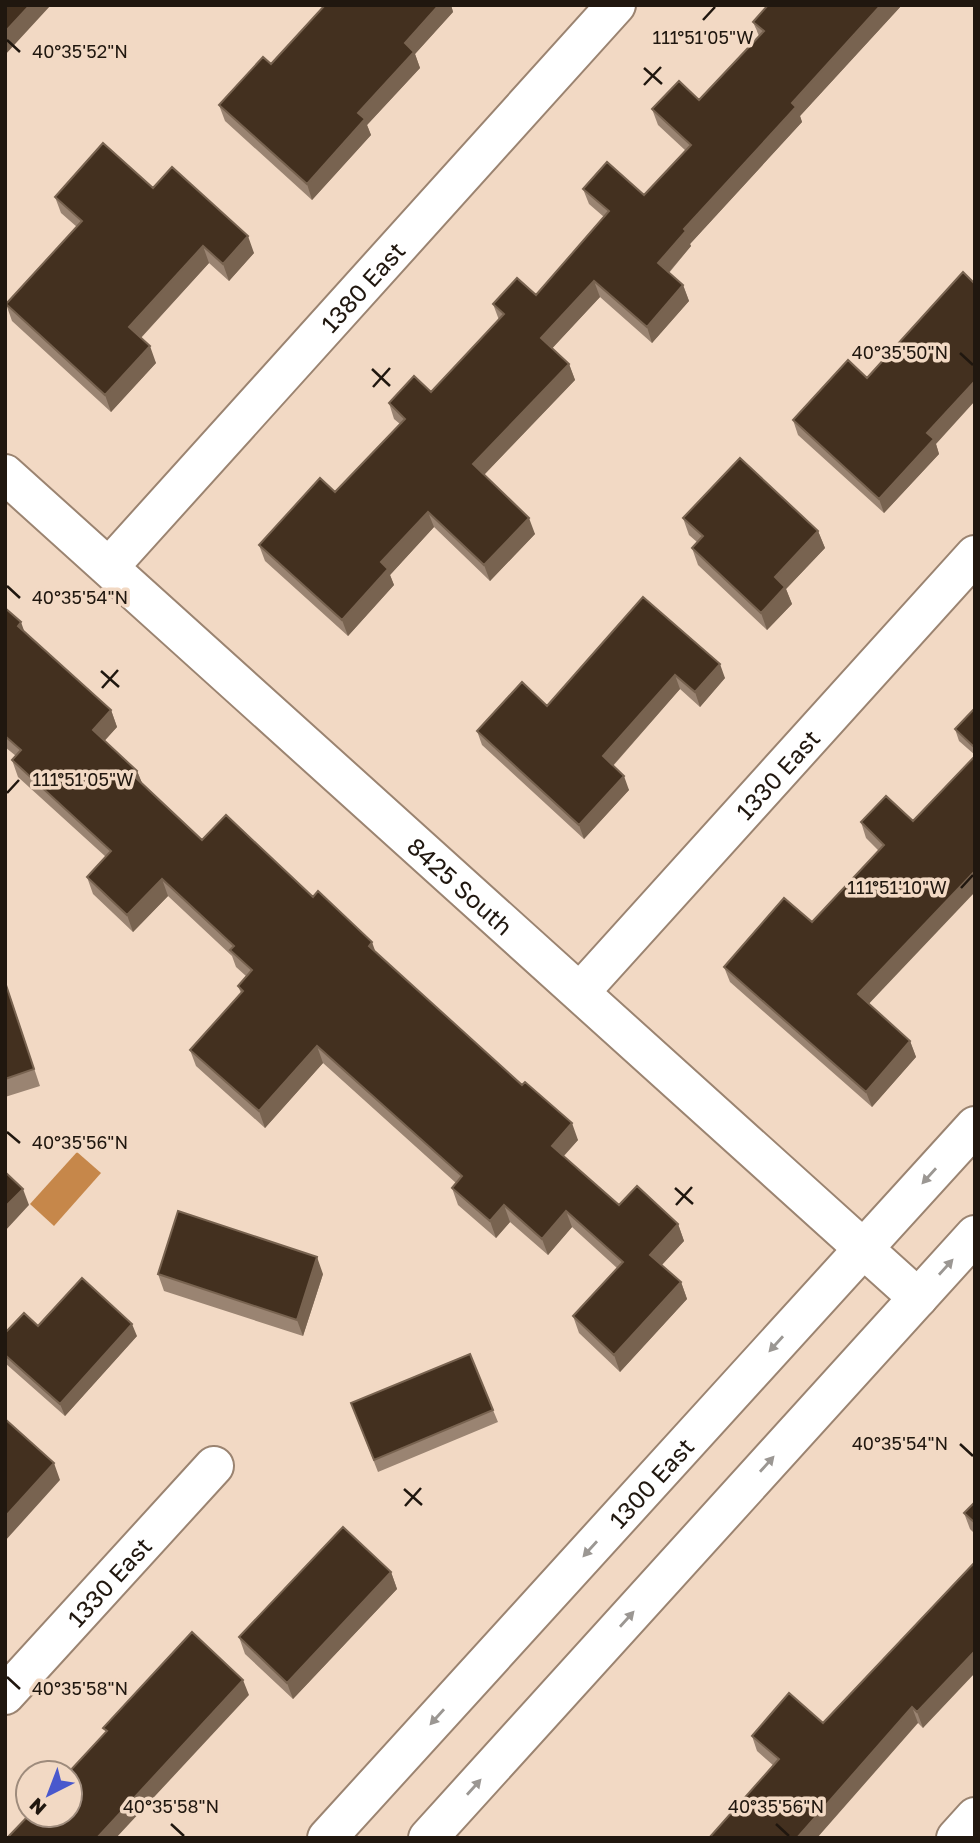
<svg xmlns="http://www.w3.org/2000/svg" width="980" height="1843" font-family="'Golos Text',sans-serif">
	<rect width="100%" height="100%" fill="#f2d9c4"/>
	<!-- water -->
	<path fill="#c6874a" d="M77 1152 101 1173 54 1226 30 1204Z"/>
	<g fill="none" stroke-linecap="round" stroke-linejoin="round">
		<!-- minor casing -->
		<g stroke="#9b8471" stroke-width="42">
			<g id="minor">
				<path id="s1" d="M5 474 918 1298"/>
				<path id="s2" d="M109 567 616 5"/>
				<path id="s3" d="M580 992 975 555"/>
				<path id="s4" d="M5 1695 214 1466"/>
				<path d="M956 1838 975 1817"/>
			</g>
		</g>
		<!-- major casing -->
		<g stroke="#9b8471" stroke-width="42">
			<g id="major">
				<path id="s5" d="M327 1838 975 1126"/>
				<path d="M428 1838 975 1235"/>
			</g>
		</g>
		<!-- minor -->
		<use href="#minor" stroke="#fff" stroke-width="38"/>
		<!-- major -->
		<use href="#major" stroke="#fff" stroke-width="38"/>
	</g>
	<!-- wall -->
	<path fill="#9a8472" d="M325 5H451L453 12 415 54 420 68 367 125 371 135 312 200 225 121 219 105 271 64Z
		M768 5H902L800 116 802 122 690 244 691 246 669 273 683 285 689 301 652 343 600 297 552 348 569 364 575 380 484 475 535 534 490 581 434 527 390 575 394 585 348 636 265 561 259 545 335 492 400 424 394 419 389 403 431 392 499 320 493 304 536 295 604 217 589 204 583 189 644 195 686 151 658 125 652 109 699 100 759 36 753 22Z
		M153 188 254 253 229 281 209 263 141 338 156 363 111 412 12 321 6 304 77 227 61 213 55 197Z
		M867 378 936 444 939 454 884 513 798 435 793 420Z
		M683 518 818 531 825 548 786 589 792 604 767 630 698 565 692 548 697 542 689 535Z
		M643 597 725 678 700 707 680 689 613 766 629 790 584 839 482 745 477 731 547 706Z
		M5 608 25 633 111 710 117 727 104 741 137 771 142 783 202 840 313 897 376 953 578 1140 564 1156 619 1205 678 1224 684 1241 662 1265 681 1282 687 1299 620 1372 579 1333 573 1316 617 1268 572 1227 548 1255 510 1222 496 1238 458 1205 452 1188 456 1183 323 1063 265 1128 196 1066 190 1050 241 993 238 986 246 976 236 967 232 956 168 896 133 932 93 894 87 877 106 857 18 777 12 760 16 756 5 747Z
		M975 708V755L959 741 955 729Z
		M913 821 869 1004 910 1041 916 1057 872 1107 730 982 724 967 812 922 879 851 866 838 861 822Z
		M5 981 40 1086 5 1097Z
		M158 1274H323L303 1336 164 1291Z
		M38 1326 137 1336 65 1416 5 1363V1333Z
		M351 1403 493 1410 498 1422 378 1472Z
		M975 1502V1534L970 1529 964 1513Z
		M975 1562 923 1728 918 1723 774 1766 757 1751 752 1736 823 1723Z
		M391 1572 397 1589 293 1699 245 1654 239 1637Z"/>
	<!-- shaded-wall -->
	<path fill="#786350" d="M30 5H51L5 55V32Z
		M439 5H451L453 12 415 54 420 68 367 125 371 135 312 200 307 184 358 113 405 43Z
		M881 5H902L800 116 802 122 690 244 691 246 663 279 658 263 684 229 792 103Z
		M248 236 254 253 229 281 223 264Z
		M203 246 209 263 135 344 129 327Z
		M594 281 600 297 547 354 541 338Z
		M683 285 689 301 652 343 647 327Z
		M150 346 156 363 111 412 105 395Z
		M569 364 575 380 479 480 473 464Z
		M975 381V401L936 444 939 454 884 513 879 499 927 433Z
		M428 512 434 527 390 575 394 585 348 636 342 620 381 562Z
		M529 518 535 534 490 581 484 565Z
		M818 531 825 548 786 589 792 604 767 630 761 613 775 577Z
		M21 622 27 639 18 626Z
		M720 664 725 678 700 707 695 692Z
		M675 675 680 689 608 771 603 756Z
		M111 710 117 727 99 747 93 730Z
		M137 771 144 788 134 776Z
		M624 776 629 790 584 839 579 825Z
		M975 871V892L863 1010 858 994Z
		M162 879 168 896 133 932 127 915Z
		M372 942 378 959 369 946Z
		M910 1041 916 1057 872 1107 866 1092Z
		M317 1046 323 1063 265 1128 259 1111Z
		M572 1123 578 1140 558 1162 552 1146Z
		M23 1189 29 1205 5 1231V1207Z
		M504 1205 510 1222 496 1238 490 1221Z
		M566 1211 572 1227 548 1255 542 1239Z
		M678 1224 684 1241 656 1271 650 1255Z
		M317 1257 323 1274 303 1336 297 1320Z
		M681 1282 687 1299 620 1372 614 1355Z
		M132 1324 137 1336 65 1416 60 1404Z
		M54 1463 60 1480 5 1541V1517Z
		M391 1572 397 1589 293 1699 287 1683Z
		M975 1651V1673L923 1728 917 1712Z
		M243 1680 249 1695 116 1838H97Z
		M912 1707 918 1723 817 1838H797Z"/>
	<!-- building -->
	<path fill="#43301f" stroke="#786350" stroke-width="2" d="M5 5H30L5 32Z
		M325 5H439L405 43 414 52 358 113 365 119 307 184 219 105 263 57 271 64Z
		M768 5H881L792 103 796 107 684 229 686 231 658 263 683 285 647 327 594 281 541 338 569 364 473 464 529 518 484 565 428 512 381 562 388 569 342 620 259 545 320 478 335 492 405 419 389 403 414 376 431 392 504 314 493 304 517 278 536 295 609 211 583 189 607 162 644 195 691 145 652 109 679 81 699 100 764 31 753 22Z
		M103 143 153 188 172 167 248 236 223 264 203 246 129 327 150 346 105 395 6 304 82 221 55 197Z
		M963 272 975 284V381L927 433 934 439 879 499 793 420 848 360 867 378Z
		M740 458 818 531 775 577 785 587 761 613 692 548 703 536 683 518Z
		M643 597 720 664 695 692 675 675 603 756 624 776 579 825 477 731 522 682 547 706Z
		M5 608 21 622 18 626 111 710 93 730 137 771 134 776 202 840 226 815 313 897 318 891 372 942 369 946 522 1085 525 1082 572 1123 552 1146 619 1205 637 1186 678 1224 650 1255 681 1282 614 1355 573 1316 623 1262 566 1211 542 1239 504 1205 490 1221 452 1188 462 1176 317 1046 259 1111 190 1050 243 991 238 986 252 970 230 950 234 946 162 879 127 915 87 877 111 851 12 760 21 750 5 736Z
		M975 708V748L955 729Z
		M975 756V871L858 994 910 1041 866 1092 724 967 784 898 812 922 884 845 861 822 886 796 913 821Z
		M5 982 34 1069 5 1079Z
		M5 1172 23 1189 5 1207Z
		M178 1211 317 1257 297 1320 158 1274Z
		M82 1278 132 1324 60 1404 5 1355V1333L24 1313 38 1326Z
		M470 1354 493 1410 374 1460 351 1403Z
		M5 1419 54 1463 5 1517Z
		M975 1502V1523L964 1513Z
		M343 1527 391 1572 287 1683 239 1637Z
		M975 1562V1651L917 1712 912 1707 797 1838H709L779 1759 752 1736 789 1693 823 1723Z
		M192 1632 243 1680 97 1838H7L29 1815H70V1773H68L107 1731 103 1728Z"/>
	<!-- one-way arrows -->
	<defs><path id="oneway-solid" d="M-6-.8H1V-3.2L6.5 0L1 3.2V.8H-6Z" transform="scale(1.75)"/></defs>
	<g fill="#9b9793">
		<use href="#oneway-solid" transform="translate(929 1176) rotate(132)"/>
		<use href="#oneway-solid" transform="translate(946 1267) rotate(-48)"/>
		<use href="#oneway-solid" transform="translate(776 1344) rotate(132)"/>
		<use href="#oneway-solid" transform="translate(767 1464) rotate(-48)"/>
		<use href="#oneway-solid" transform="translate(590 1549) rotate(132)"/>
		<use href="#oneway-solid" transform="translate(627 1619) rotate(-48)"/>
		<use href="#oneway-solid" transform="translate(437 1717) rotate(132)"/>
		<use href="#oneway-solid" transform="translate(474 1787) rotate(-48)"/>
	</g>
	<!-- ticks -->
	<path fill="none" stroke="#20170f" stroke-width="2.5" d="M703 20 715 7M7 40 20 52M644 68 662 84M644 85 661 67M960 353 973 365M372 369 390 386M373 387 390 368M7 586 20 598M101 671 119 687M102 688 118 670M7 793 19 780M961 888 973 875M7 1132 20 1143M675 1188 693 1204M676 1205 692 1187M960 1444 973 1456M404 1489 422 1505M405 1506 421 1488M7 1677 20 1689M171 1824 184 1836M776 1824 789 1836"/>
	<g text-anchor="middle" dominant-baseline="central" stroke-width="7" stroke-linejoin="round" paint-order="stroke">
		<!-- street labels -->
		<g font-size="24" fill="#20170f" stroke="#f2d9c4">
			<text stroke="none"><textPath href="#s2" startOffset="378">1380 East</textPath></text>
			<text stroke="none"><textPath href="#s3" startOffset="294">1330 East</textPath></text>
			<text stroke="none"><textPath href="#s1" startOffset="614">8425 South</textPath></text>
			<text stroke="none"><textPath href="#s5" startOffset="481">1300 East</textPath></text>
			<text stroke="none"><textPath href="#s4" startOffset="154">1330 East</textPath></text>
		</g>
	</g>
	<g font-size="18" text-anchor="middle" fill="#20170f" stroke="#f2d9c4" stroke-width="7" stroke-linejoin="round" paint-order="stroke">
		<text x="703" y="44">111°51'05"W</text>
		<text x="80" y="58">40°35'52"N</text>
		<text x="900" y="359">40°35'50"N</text>
		<text x="80" y="604">40°35'54"N</text>
		<text x="83" y="786">111°51'05"W</text>
		<text x="897" y="894">111°51'10"W</text>
		<text x="80" y="1149">40°35'56"N</text>
		<text x="900" y="1450">40°35'54"N</text>
		<text x="80" y="1695">40°35'58"N</text>
		<text x="171" y="1813">40°35'58"N</text>
		<text x="776" y="1813">40°35'56"N</text>
	</g>
	<!-- border -->
	<rect width="980" height="1843" fill="none" stroke="#20170f" stroke-width="14"/>
	<!-- north arrow -->
	<g transform="translate(49 1794) rotate(222)"><circle r="33" fill="#f2d9c4" stroke="#9e8b7c" stroke-width="2"/>
	<path d="M0-5L12 26L0 18L-12 26Z" fill="#4958cd"/>
	<text y="-10" font-size="19" font-weight="bold" text-anchor="middle" fill="#20170f">N</text>
	</g>
</svg>
